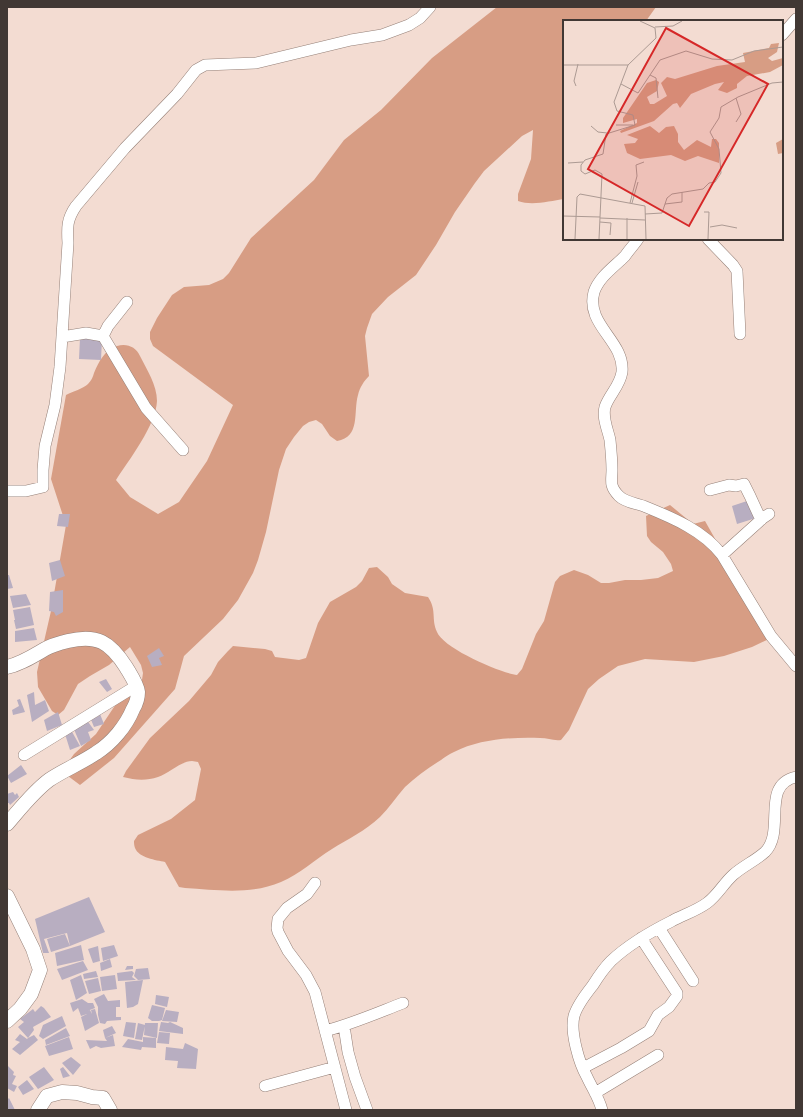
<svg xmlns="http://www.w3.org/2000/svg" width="803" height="1117" font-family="'Crimson Pro',serif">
	<rect width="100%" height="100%" fill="#f3dcd2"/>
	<!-- forest -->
	<path fill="#d79d84" d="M497 7H656L646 21H564V199C550 201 532 206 518 201V194L531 159 533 130 522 136 484 171 475 183 455 212 436 245 416 275 388 297 372 314 367 328 365 336 369 376C364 381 360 387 358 395 353 412 361 437 337 441L330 436 322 424 316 420 309 422 303 426 294 437 286 449 279 470 266 532 258 560 253 573 238 600 223 619 184 656 175 689 114 758 80 785 68 776 69 761 74 754 96 734 118 701 137 686 142 680 143 673 141 665 130 647 109 665 90 676 78 684 64 710 58 715 52 711 38 687 37 672 51 611 66 525 51 479 66 395C72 392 84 388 88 384 91 381 93 377 94 373 99 361 104 351 117 346 127 343 136 347 140 356 147 370 157 385 157 401 156 425 129 460 116 480L130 497 158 514 179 502 207 461 233 405 153 346 150 339V332L157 318 172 295 184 287 209 285 223 279 229 273 251 238 314 180 344 140 381 110 432 58Z
		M670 505 693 524 705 521 771 638 752 647 724 656 694 662 645 659 618 666 599 679 588 689 569 730 561 740C553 741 548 738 540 738 512 737 480 739 454 752 449 754 445 757 441 760 428 768 416 777 405 787 396 797 389 808 380 817 365 831 348 839 332 849 314 860 300 874 281 882 251 895 217 890 185 888L179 887 165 862C156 860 139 858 135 848 134 845 134 843 134 841L138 835 171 819 195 800 201 769 198 762C196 762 194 761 192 761 181 761 168 774 158 777 146 781 135 780 123 777L126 771 150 738 189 701 211 675 218 662 228 651 233 646 265 649 272 651 275 657 299 660 306 658 318 623 330 602 356 587 362 581 369 568 377 567 388 577 392 584 405 593 428 597C437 610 431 619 437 632 443 648 500 673 517 675L522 669 536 634 544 621 555 582 560 576 574 570 588 575 601 583H609L625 580H641L658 578 673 571 671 564 663 552 651 542 647 536 646 516Z"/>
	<!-- building -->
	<path fill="#b8aec1" d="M80 338 102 339 101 360 79 359Z
		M750 500 756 518 737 524 732 506Z
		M59 514H70L68 527 57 526Z
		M60 560 65 576 52 581 49 563Z
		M7 575H9L13 588 7 589Z
		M63 590V612L56 616 54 612 49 611 50 592Z
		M26 594 31 605 13 608 10 596Z
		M30 607 34 625 16 629 14 620H15L13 610Z
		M34 628 37 640 15 642V631Z
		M159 648 164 656 159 658 162 665 152 667 147 656Z
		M106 679 112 689 107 692 99 682Z
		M34 692 35 705 45 700 49 711 32 722 27 695Z
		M20 699 25 712 13 715 12 710 19 706 17 700Z
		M58 712 62 725 47 731 44 720Z
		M95 714 97 717 100 714 104 724 94 727 90 717Z
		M86 719 94 730 88 732 91 740 81 746 73 727Z
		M71 730 80 746 70 750 65 734Z
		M21 765 27 774 11 783 7 776Z
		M13 792 15 795 17 793 19 797 10 805 9 803H7V794Z
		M89 897 105 932 70 946 67 933 44 939 49 953H43L35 919Z
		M65 934 70 946 51 952 47 939Z
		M81 945 84 960 57 966 55 953Z
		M114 945 118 956 103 961 101 948Z
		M98 946 100 961 93 963 88 949Z
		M110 959 112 967 101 971 100 963Z
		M83 961 88 970 62 980 57 969Z
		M127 966H133V969L125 970Z
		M148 968 150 979 138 980 134 976 136 969Z
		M96 971 98 977 84 979 83 974Z
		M132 971 134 973 132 977 136 980 118 981 117 973Z
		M81 975 87 993 76 1000 70 980Z
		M115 975 117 989 102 991 100 977Z
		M98 978 101 991 89 994 85 981Z
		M143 980 138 1004 133 1007 127 1008 125 982Z
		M104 994 108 1001 120 1000V1007H116V1017H121V1020L107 1021 105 1024 100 1023 98 1015V1007L94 999Z
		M156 995 169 997 167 1007 155 1004Z
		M82 999 88 1003H93L95 1008 87 1011 90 1010 92 1014 91 1010 95 1009 99 1023 85 1031 81 1017 87 1014 81 1016 78 1008 73 1012 70 1003Z
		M152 1005 165 1008 162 1020 159 1021H152L148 1018Z
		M41 1006 44 1008 51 1017 33 1027 34 1030 28 1038 34 1035 38 1040 20 1055 12 1049 20 1042 15 1040 20 1034 27 1039 28 1038 18 1027 24 1022 20 1019 33 1009 35 1012Z
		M166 1010 179 1012 177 1022 162 1021Z
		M62 1016 66 1026 43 1039 39 1036 43 1025Z
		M126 1022 136 1023 134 1038 123 1036Z
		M161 1022 168 1023 170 1022 183 1028V1034L159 1031Z
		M138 1023 145 1025 142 1040 135 1039Z
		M145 1023H158L157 1038 144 1035Z
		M112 1026 116 1033 105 1038 103 1030Z
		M66 1028 70 1036 46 1045 45 1040Z
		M159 1032 170 1033 169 1044 157 1043Z
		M113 1035 115 1046 101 1048 96 1046 90 1049 86 1040 107 1041 105 1038Z
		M69 1037 73 1049 49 1056 45 1046Z
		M143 1037 156 1038V1048L142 1047 141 1050 122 1047 128 1039 143 1042Z
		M185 1043 198 1049 196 1069 177 1068 178 1061 165 1060 166 1047 183 1049Z
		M71 1057 81 1065 73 1075 62 1063Z
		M7 1065 14 1072 13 1075 16 1076 12 1084 17 1086 14 1092 7 1088Z
		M44 1067 54 1080 38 1089 29 1077Z
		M63 1067 70 1076 63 1078 60 1069Z
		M27 1080 34 1089 23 1095 18 1087Z
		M9 1098 15 1110H7V1100Z"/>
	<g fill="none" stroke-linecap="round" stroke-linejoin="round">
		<!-- minor casing -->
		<g stroke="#958078" stroke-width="12">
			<path id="minor" d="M782 35 796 19
				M638 239C634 245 629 250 625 256 614 267 599 277 594 292 585 325 625 341 622 372 620 386 609 395 605 407 602 418 608 430 610 440 611 450 612 460 612 470 612 475 611 481 612 485 613 489 616 493 619 496 626 503 637 503 646 507 673 518 704 531 722 555L771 636 796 666
				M708 239 733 265 737 271 740 334
				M103 336 108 326 127 302
				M62 337 86 333 103 336 146 408 183 450
				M710 490 729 485 736 486 744 484 750 496 761 520
				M7 491H26L43 487V470L45 446 55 405 60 367 68 243C67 227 67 219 76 206L125 148 177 94 196 70 205 65 256 63 351 40 382 35 409 25 420 18 430 7
				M722 555 763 518 769 514
				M24 755 136 686
				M315 883 307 894 287 908 278 919 277 928 278 932 288 951 306 975 315 992 346 1110
				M659 928 693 981
				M344 1026 348 1052 355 1077 367 1110
				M325 1031C352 1024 377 1013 403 1003
				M583 1068 621 1048 649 1031 658 1015 669 1007 677 996V993L641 938
				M265 1086 335 1067
				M595 1093 658 1055
				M602 1110C599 1098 592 1088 587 1077 579 1063 570 1032 574 1016 577 1005 586 994 593 985 598 977 604 968 611 961 629 944 650 932 672 921 683 915 696 911 707 903 717 896 724 883 733 875 743 866 755 861 765 852 786 831 760 785 796 777"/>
		</g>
		<!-- major casing -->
		<g stroke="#958078" stroke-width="15">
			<path id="major" d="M7 667C21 664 33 656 45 649 52 645 60 643 68 641 97 634 110 642 126 667 130 674 137 684 138 692 138 697 136 704 133 709 126 726 112 743 96 753 81 763 64 770 49 780 33 792 20 809 7 824
				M7 896 33 949 40 970 31 994 20 1009 7 1021
				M38 1110 47 1096 62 1092 77 1093 92 1097 103 1098 110 1110"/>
		</g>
		<!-- minor -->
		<use href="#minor" stroke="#fff" stroke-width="11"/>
		<!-- major -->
		<use href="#major" stroke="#fff" stroke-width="14"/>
	</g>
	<!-- overview -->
	<g transform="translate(563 20)">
		<rect width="220" height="220" fill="#f3dcd2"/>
		<path d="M216 23 214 32 205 38 209 41 220 38V45L207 52 184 56 174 64V68L164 73 155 70 161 62 152 64 128 74 117 88 114 83 110 84 91 101 58 113 57 111 74 103V99L60 103V98L84 63 93 60 96 62 94 71 84 77 87 84H91L104 76 98 63 104 57 112 59 154 46 182 42 180 33 206 28 208 24ZM87 106 96 113 103 107 111 106 115 114V122L121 130 134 120 148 127 149 119H153L156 123V143L135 136 122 141 108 135 77 139 64 133 61 124 72 123 75 119 64 115ZM220 119V133L215 134 213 123Z" fill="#d79d84"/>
		<path fill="none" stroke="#ac9a93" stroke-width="1" d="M92 7 110 6 119 1M0 45H65M87 55 93 58 95 78M58 64 75 73 97 40 123 31 149 39 169 40 191 31 220 27M13 66 11 61 15 44M173 78 178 94 173 102M53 105H70M28 106 35 112 44 113M5 143 20 142M67 183 74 156 73 145 81 142M69 183 75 162M102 184 119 182V172M141 192H146L145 219M82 194 99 193 104 178 109 174 140 169 146 163 152 162 158 153 156 129 147 112 156 98 158 87 175 77 209 63 220 62M0 196 37 197M37 198 82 200M37 202 48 203 47 215M147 207 159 205 174 208M12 219 14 177 17 174 82 186 83 219M36 219 39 154 32 150 22 154 18 151V145L22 140 40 134 43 114 72 105 70 95 54 91 51 82 65 45 93 18 92 8 77 1M64 219V198"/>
		<path fill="#d62828" fill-opacity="0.15" stroke="#d62828" stroke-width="2" d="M103 8 205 64 126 206 25 149Z"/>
		<rect width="220" height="220" fill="none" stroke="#413834" stroke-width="2"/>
	</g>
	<!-- border -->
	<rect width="803" height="1117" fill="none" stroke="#413834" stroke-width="16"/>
</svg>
